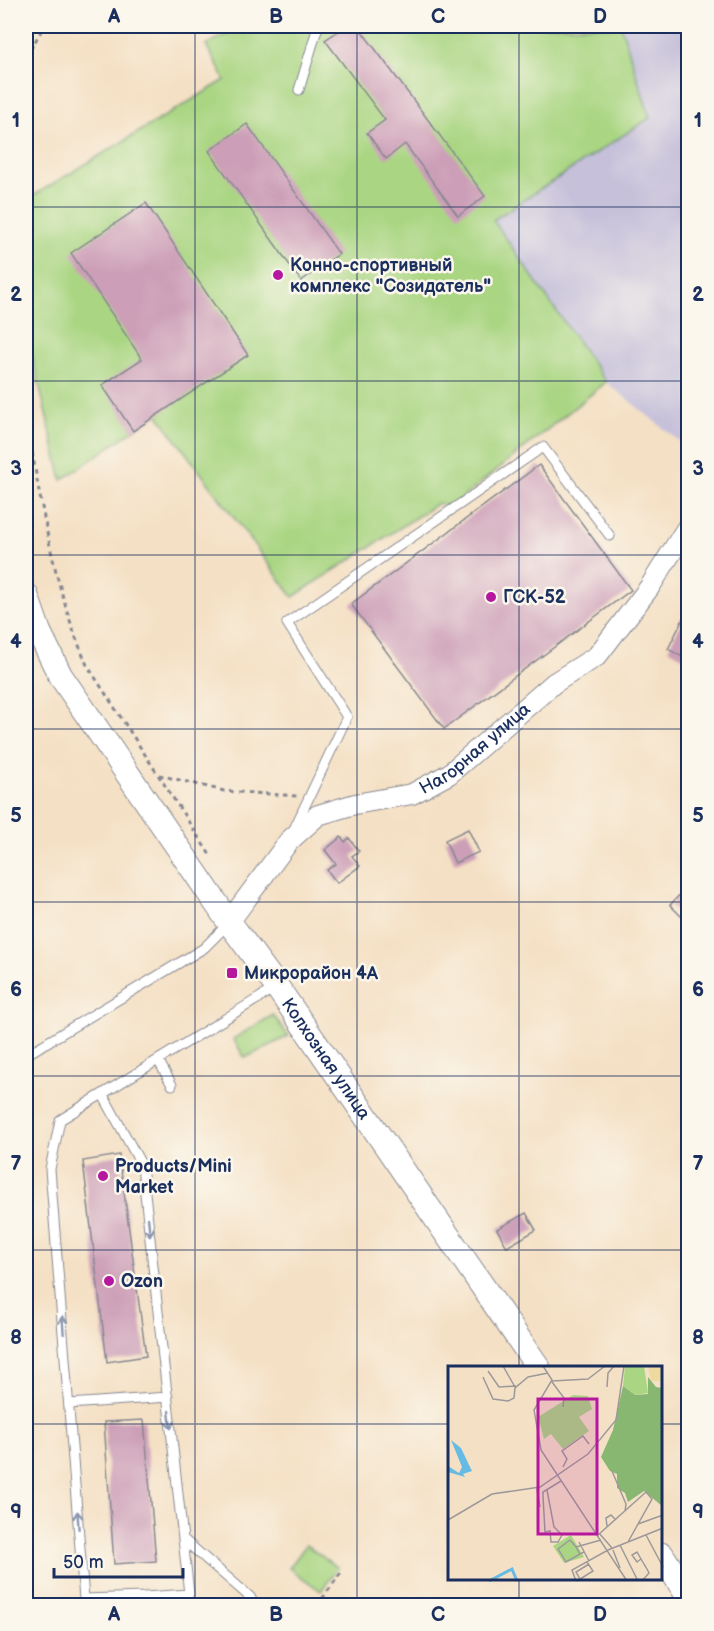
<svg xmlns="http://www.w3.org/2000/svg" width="714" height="1631" font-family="'Balsamiq Sans',sans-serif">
	<rect width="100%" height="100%" fill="#fbf7ec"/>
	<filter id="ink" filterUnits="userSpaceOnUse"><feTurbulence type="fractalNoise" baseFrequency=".0167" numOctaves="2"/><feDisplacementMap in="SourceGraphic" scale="12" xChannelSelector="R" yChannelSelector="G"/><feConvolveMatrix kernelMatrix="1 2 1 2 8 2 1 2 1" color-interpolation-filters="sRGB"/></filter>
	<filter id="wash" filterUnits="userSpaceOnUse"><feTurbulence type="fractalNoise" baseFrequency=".008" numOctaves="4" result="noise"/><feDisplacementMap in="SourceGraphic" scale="24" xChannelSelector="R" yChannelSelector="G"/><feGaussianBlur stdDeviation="1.35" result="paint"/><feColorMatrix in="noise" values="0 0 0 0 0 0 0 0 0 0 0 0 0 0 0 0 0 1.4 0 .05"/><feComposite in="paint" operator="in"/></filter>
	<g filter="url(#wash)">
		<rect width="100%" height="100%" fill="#f4e0c4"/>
		<!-- industrial -->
		<path fill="#c6c0da" d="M621 26H688V448L606 382 492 220 650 118Z"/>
		<!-- green -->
		<path fill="#aad683" stroke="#628270" stroke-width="1.5" d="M241 26H621L650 118 493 220 606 382 451 507 438 503 293 597 157 414 62 480 26 330V200L225 80 206 45Z
			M273 1015 289 1036 245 1058 233 1039Z
			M306 1545 338 1568 321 1591 289 1568Z"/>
		<g id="blocks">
			<!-- building -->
			<path fill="#cc9eb7" d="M346 26H358L485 196 458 216 405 144 386 159 367 133 385 120 325 40Z
				M247 124 339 254 301 281 209 151Z
				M146 203 248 355 133 431 102 385 142 359 71 253Z
				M539 465 631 590 444 729 351 604Z
				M688 609V660L668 649Z
				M468 829 479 852 455 863 445 840Z
				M341 837 345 842 349 838 359 851 352 856 360 866 337 883 327 870 336 864 325 850Z
				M688 886V923L670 905Z
				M119 1155 146 1356 107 1362 83 1161Z
				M526 1213 536 1230 507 1247 497 1229Z
				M144 1420 156 1561 114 1564 104 1422Z"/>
		</g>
	</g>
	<g filter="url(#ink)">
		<use href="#blocks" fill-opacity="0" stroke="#888891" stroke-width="1.5"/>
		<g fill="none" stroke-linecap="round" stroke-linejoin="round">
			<!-- service casing -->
			<g stroke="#888891" stroke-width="11">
				<path id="service" d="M299 90 318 26
					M294 829 347 717 287 623 543 447 610 536
					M26 1055 204 948 229 923
					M158 1060 172 1085
					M103 1095 142 1166 183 1539 250 1597 255 1606
					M69 1404 168 1397
					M144 1597 189 1594 183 1539
					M144 1606V1597L84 1599 50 1169 60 1120 277 987"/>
			</g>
			<!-- minor casing -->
			<g stroke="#888891" stroke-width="22">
				<g id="minor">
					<path id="s1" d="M229 922 289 841 318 815 355 804 412 794 449 774 554 683 597 656 649 588 688 526"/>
				</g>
			</g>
			<!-- tertiary casing -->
			<g stroke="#888891" stroke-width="26">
				<g id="tertiary">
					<path id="s2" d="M26 595 39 632 60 675 229 922 277 987 538 1367"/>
					<path d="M662 1555 688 1596"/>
				</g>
			</g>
			<!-- path -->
			<path stroke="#888891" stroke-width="3" stroke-dasharray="4.5 4.5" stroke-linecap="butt" d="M26 57 44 26
				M26 417C41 501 53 587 87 665L210 855
				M159 775 224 791 297 796
				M317 1606 343 1570"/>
			<!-- service -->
			<use href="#service" stroke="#fff" stroke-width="9"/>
			<!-- minor -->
			<use href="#minor" stroke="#fff" stroke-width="20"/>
			<!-- tertiary -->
			<use href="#tertiary" stroke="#fff" stroke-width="24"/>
		</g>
		<!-- one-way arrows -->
		<defs><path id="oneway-shaft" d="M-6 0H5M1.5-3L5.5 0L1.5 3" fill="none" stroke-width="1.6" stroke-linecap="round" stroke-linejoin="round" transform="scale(1.5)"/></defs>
		<g stroke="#8d97ae">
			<use href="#oneway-shaft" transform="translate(149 1227) rotate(84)"/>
			<use href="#oneway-shaft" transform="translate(63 1325) rotate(-94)"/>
			<use href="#oneway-shaft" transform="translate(170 1420) rotate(84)"/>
			<use href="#oneway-shaft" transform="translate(78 1520) rotate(-94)"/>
		</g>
	</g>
	<!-- grid -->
	<path fill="none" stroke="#1b2f5e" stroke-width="1.5" stroke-opacity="0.55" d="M195 26V1606M357 26V1606M519 26V1367M26 207H688M26 381H688M26 555H688M26 729H688M26 902H688M26 1076H688M26 1250H688M26 1424H450M662 1424H688M519 1578V1606"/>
	<!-- markers -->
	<g fill="#b5179e" stroke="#fbf7ec" stroke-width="2">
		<circle cx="278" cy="275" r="6"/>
		<circle cx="491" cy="597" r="6"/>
		<rect x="226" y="967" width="12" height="12" rx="3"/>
		<circle cx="103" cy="1176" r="6"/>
		<circle cx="109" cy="1281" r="6"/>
	</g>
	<g text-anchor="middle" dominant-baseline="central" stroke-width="5" stroke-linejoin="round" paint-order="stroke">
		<!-- poi labels -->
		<g font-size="18" font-weight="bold" fill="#1b2f5e" stroke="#fbf7ec" text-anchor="start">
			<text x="290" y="265">Конно-спортивный<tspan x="290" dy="21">комплекс "Созидатель"</tspan></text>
			<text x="503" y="597">ГСК-52</text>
			<text x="244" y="973">Микрорайон 4А</text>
			<text x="115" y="1166">Products/Mini<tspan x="115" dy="21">Market</tspan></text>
			<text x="121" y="1281">Ozon</text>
		</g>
		<!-- street labels -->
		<g font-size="18" fill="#1b2f5e" stroke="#fbf7ec">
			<text stroke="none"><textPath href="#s1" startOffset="314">Нагорная улица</textPath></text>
			<text stroke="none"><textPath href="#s2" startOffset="554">Колхозная улица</textPath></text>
		</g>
	</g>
	<!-- overview -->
	<g transform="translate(448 1366)">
		<rect width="214" height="214" fill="#f4e0c4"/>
		<path d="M177 0H196L200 27 187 29 175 20ZM125 29 140 30 144 43 131 51 141 65 115 83 103 68 96 73 90 51ZM123 169 136 191 116 197 105 180Z" fill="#aad683"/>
		<path d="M200 11 208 21 214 22V140L196 125 180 136 177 127 169 122V108L162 105 153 91 165 64 175 20 187 29 200 28Z" fill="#87b771"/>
		<path d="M200 0H214V15H203Z" fill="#eeda9e"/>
		<path d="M3 74 13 82 22 101 24 105 15 108 17 111 0 106V100L11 107 14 101Z" fill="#67bae3"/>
		<path fill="none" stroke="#67bae3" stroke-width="3" d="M41 215 64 203 69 215"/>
		<path fill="none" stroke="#9d999b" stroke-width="1.5" d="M55 0 67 21M95 0 104 14 86 44 93 84 179 215M40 5 51 21 68 20M35 11 45 33 60 35 66 32 67 22 80 11 100 7M104 15 140 13 157 0M104 16 116 32 115 41M159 21 160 7 166 0M115 101 119 93 114 85 135 70 141 78M164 105 178 138 177 145M99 124 106 161 114 169 110 176H103L102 165 97 166 95 130V126L113 115M92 141 89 123 92 121M0 154 44 128 92 121 140 88 168 54 176 0M190 158 215 149M159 160 158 152 163 149 168 154M151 167 164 182M150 169 198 126 204 133 180 176M198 169 215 201M131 176 141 195M172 179 190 215M128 181 122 174 110 183 118 196 132 188M165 184 172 202M136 186 132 188 128 181 153 174M193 193 189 196 184 189 189 186 193 193 199 203 201 207 194 215M132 213 128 206 141 198M128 215 124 204 160 184 215 162M129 215 145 205 139 196"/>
		<path fill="#b5179e" fill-opacity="0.15" stroke="#b5179e" stroke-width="3" d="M90 33H149V168H90Z"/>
		<rect width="214" height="214" fill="none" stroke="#1b2f5e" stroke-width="3"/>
	</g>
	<!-- margin -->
	<rect width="714" height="1631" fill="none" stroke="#fbf7ec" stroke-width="66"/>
	<!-- scale -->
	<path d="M54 1568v9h129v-9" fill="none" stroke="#1b2f5e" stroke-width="3"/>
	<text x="63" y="1568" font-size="18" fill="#1b2f5e" stroke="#fbf7ec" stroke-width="4.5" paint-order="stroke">50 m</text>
	<rect x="33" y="33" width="648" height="1565" fill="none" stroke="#1b2f5e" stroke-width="2"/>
	<g font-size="20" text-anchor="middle" font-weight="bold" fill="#1b2f5e">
		<text x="114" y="23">A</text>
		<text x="276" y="23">B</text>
		<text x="438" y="23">C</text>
		<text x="600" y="23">D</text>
		<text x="16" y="127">1</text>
		<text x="698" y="127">1</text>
		<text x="16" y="301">2</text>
		<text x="698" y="301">2</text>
		<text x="16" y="475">3</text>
		<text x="698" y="475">3</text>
		<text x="16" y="648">4</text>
		<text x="698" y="648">4</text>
		<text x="16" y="822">5</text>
		<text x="698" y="822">5</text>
		<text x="16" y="996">6</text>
		<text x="698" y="996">6</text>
		<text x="16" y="1170">7</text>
		<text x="698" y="1170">7</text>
		<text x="16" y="1344">8</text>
		<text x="698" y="1344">8</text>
		<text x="16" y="1518">9</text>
		<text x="698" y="1518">9</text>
		<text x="114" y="1621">A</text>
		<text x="276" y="1621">B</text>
		<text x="438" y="1621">C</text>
		<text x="600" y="1621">D</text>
	</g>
</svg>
